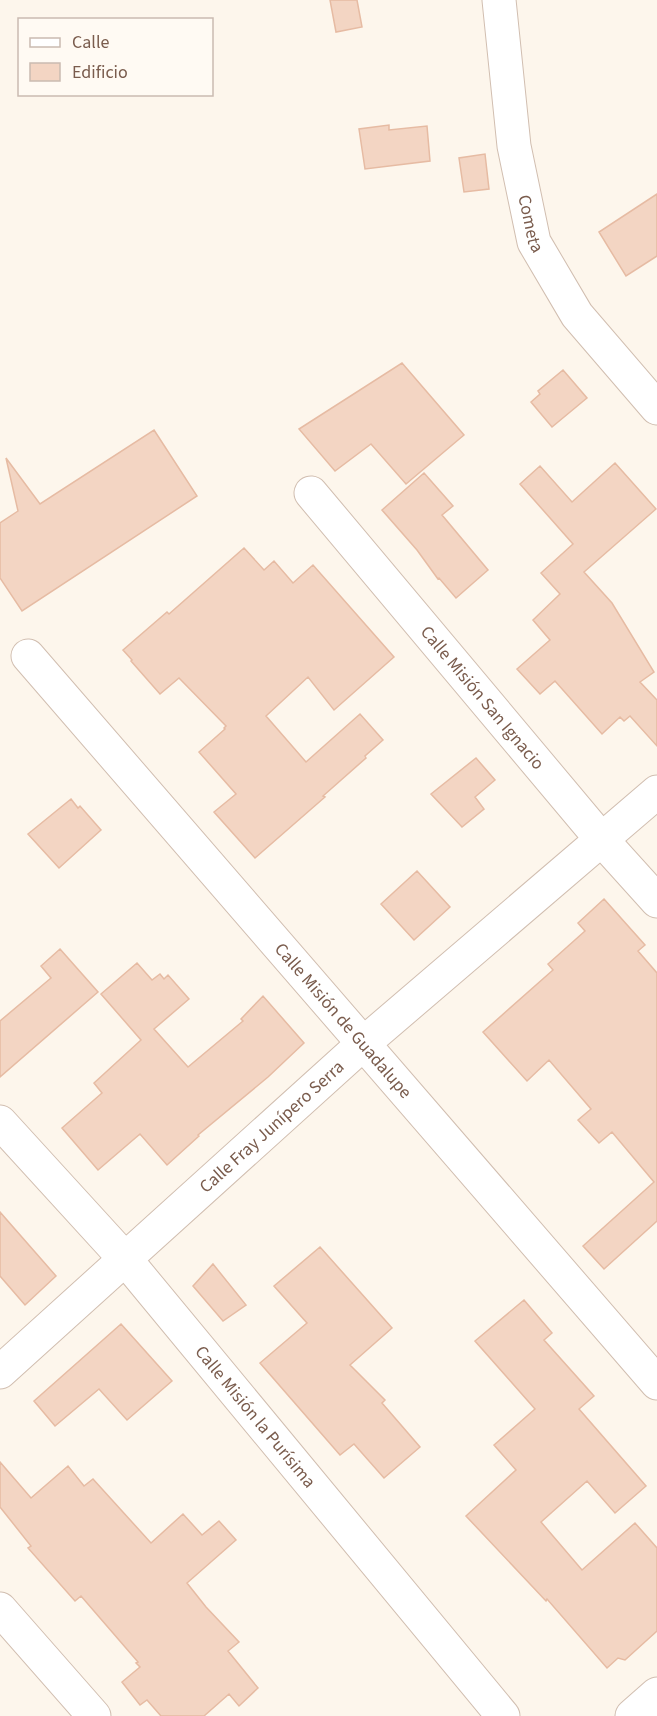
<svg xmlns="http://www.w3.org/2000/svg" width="657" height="1716" font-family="'Source Sans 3',sans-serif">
	<rect width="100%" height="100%" fill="#fdf6ec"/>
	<!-- building -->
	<path fill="#f3d5c3" stroke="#e6bba3" stroke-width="1.5" d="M330 0H357L362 27 336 32Z
		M389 125V130L427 126 430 161 365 169 359 129Z
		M485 154 489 189 464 192 459 158Z
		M657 194V256L626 276 599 232Z
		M402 363 464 435 406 484 371 444 335 471 299 429Z
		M563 370 587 398 552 427 531 402 540 394 538 391Z
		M154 430 197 496 22 611 0 578V523L18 511 6 458 40 504Z
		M615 463 656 509 584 572 612 603 654 672 640 682 657 700V746L630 716 624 721 620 717 602 734 555 681 540 694 517 669 550 640 533 620 560 594 541 573 573 544 520 484 540 466 572 502Z
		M424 473 453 506 442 515 488 570 456 598 439 578 438 579 417 550 382 510Z
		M244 548 264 570 274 561 293 583 313 565 394 657 334 710 308 677 266 716 306 762 360 714 383 740 365 756 366 758 323 796 325 797 255 858 214 812 236 794 199 752 225 729 224 728 226 726 179 678 160 694 131 661 132 660 123 650 167 612 169 614Z
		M476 758 495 780 475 797 484 809 462 827 431 794Z
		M71 799 78 808 80 806 101 830 59 868 28 834Z
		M417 871 450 907 414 940 381 904Z
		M604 899 645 945 638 951 657 973V1221L604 1269 583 1246 654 1182 612 1132 599 1143 578 1120 591 1109 549 1060 527 1081 483 1032 553 970 548 964 585 931 578 923Z
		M60 949 98 992 0 1077V1021L51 978 41 966Z
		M137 963 152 980 160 974 164 979 168 975 189 999 154 1029 188 1067 243 1021 241 1019 263 996 304 1043 268 1077 198 1135 199 1136 167 1165 140 1134 98 1170 62 1128 102 1093 94 1083 141 1040 101 994Z
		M0 1212 56 1276 25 1305 0 1276Z
		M320 1247 392 1328 350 1365 385 1400 382 1403 420 1447 384 1478 354 1444 340 1455 260 1363 307 1323 274 1286Z
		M213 1264 246 1305 223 1321 193 1286Z
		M524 1300 552 1333 544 1340 594 1396 579 1409 646 1486 615 1513 587 1481 541 1522 582 1570 635 1523 657 1548V1631L625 1660 618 1658 607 1668 547 1599 546 1601 466 1516 516 1470 494 1445 535 1409 475 1341Z
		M121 1324 172 1381 127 1420 99 1389 55 1426 34 1401Z
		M0 1462 31 1498 68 1466 84 1486 93 1479 151 1543 183 1514 202 1535 219 1521 236 1540 187 1583 206 1607 239 1642 228 1651 258 1688 239 1706 229 1694 204 1716H161L147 1700 140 1705 122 1682 140 1667 136 1663 138 1662 81 1596 75 1601 28 1548 31 1546 0 1507Z"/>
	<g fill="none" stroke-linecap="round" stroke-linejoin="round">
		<!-- minor casing -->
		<g stroke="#d1beb0" stroke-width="35">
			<g id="minor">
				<path id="s1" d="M499 0 514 146 534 242 577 315 657 408"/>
				<path id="s2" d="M311 493 602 840 657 901"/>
				<path id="s3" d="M28 656 657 1383"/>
				<path id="s4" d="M0 1122 126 1260 503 1716"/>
				<path id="s5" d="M0 1372 364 1043 657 792"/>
				<path d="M0 1609 94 1716"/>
				<path d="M632 1716 657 1694"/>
			</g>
		</g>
		<!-- minor -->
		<use href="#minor" stroke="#fff" stroke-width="33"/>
	</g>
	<g text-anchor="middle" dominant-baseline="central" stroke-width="4.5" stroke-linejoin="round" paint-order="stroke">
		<!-- street labels -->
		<g font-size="18" fill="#7a5c4d" stroke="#fffaf3">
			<text stroke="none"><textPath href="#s1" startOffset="226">Cometa</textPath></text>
			<text stroke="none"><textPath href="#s2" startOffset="267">Calle Misión San Ignacio</textPath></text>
			<text stroke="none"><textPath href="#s3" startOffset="482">Calle Misión de Guadalupe</textPath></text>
			<text stroke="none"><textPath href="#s5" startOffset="366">Calle Fray Junípero Serra</textPath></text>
			<text stroke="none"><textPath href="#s4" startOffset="390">Calle Misión la Purísima</textPath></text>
		</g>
	</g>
	<!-- legend -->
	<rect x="18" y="18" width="195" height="78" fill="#fffaf3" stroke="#cabbb1" stroke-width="1.5"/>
	<rect x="30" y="38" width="30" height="9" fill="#ffffff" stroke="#cabbb1" stroke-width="1.5"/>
	<text x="72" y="48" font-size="18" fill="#7a5c4d">Calle</text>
	<rect x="30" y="63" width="30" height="18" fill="#f3d5c3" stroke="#cabbb1" stroke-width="1.5"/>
	<text x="72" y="78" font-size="18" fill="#7a5c4d">Edificio</text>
</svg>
